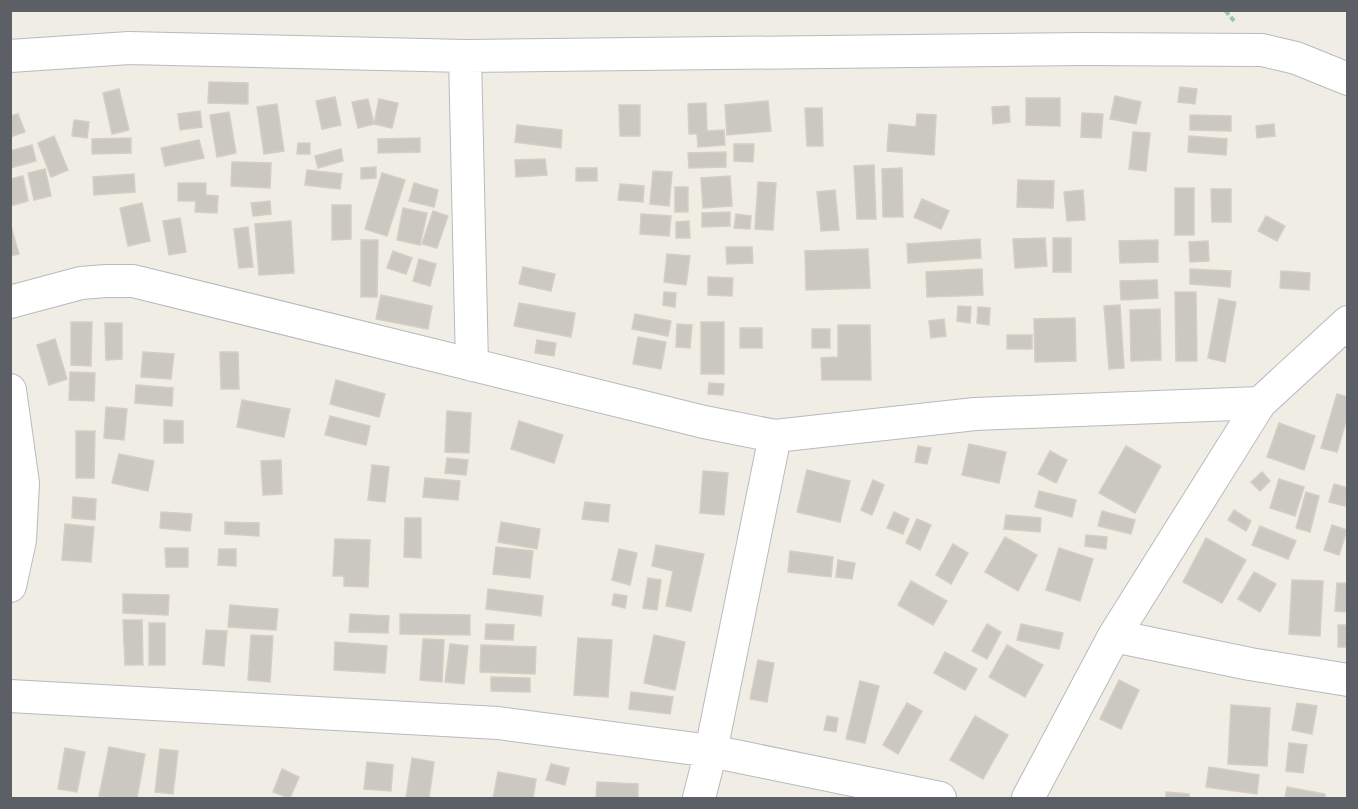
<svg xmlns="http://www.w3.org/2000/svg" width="1358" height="809" font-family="'Work Sans',sans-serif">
	<rect width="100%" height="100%" fill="#f0ede4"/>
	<!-- building -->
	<path fill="#cbc8c1" stroke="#d5cfc2" stroke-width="1.5" d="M209 82 248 83V104L208 103Z
		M1180 87 1197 89 1195 104 1178 102Z
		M119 89 129 130 112 134 103 93Z
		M1115 96 1141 102 1136 124 1110 119Z
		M335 97 341 125 322 129 316 101Z
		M1026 98H1060V126L1026 125Z
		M368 99 374 124 358 128 352 102Z
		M379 99 398 103 392 128 374 124Z
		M768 101 771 131 727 135 725 105Z
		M706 103 707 131 724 130 725 145 698 147 697 134H689L688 104Z
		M277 104 284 151 264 154 257 107Z
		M619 105H640V136H620Z
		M1009 106 1010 122 993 124 992 107Z
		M805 108H822L823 146H807Z
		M200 111 202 127 180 130 178 114Z
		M229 112 236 153 217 157 210 115Z
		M1082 113 1103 114 1101 138 1081 137Z
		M18 114 25 132 10 137V116Z
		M917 114 936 115 934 155 887 151 889 124 916 127Z
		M1190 115 1231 116V131L1190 130Z
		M74 120 89 122 87 138 72 136Z
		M1274 124 1275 136 1257 138 1256 126Z
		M517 125 562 130 561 148 515 142Z
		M1133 132 1150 133 1146 171 1129 169Z
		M54 136 68 170 51 177 38 143Z
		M1189 136 1227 139 1226 155 1188 152Z
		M131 138V153L92 154V139Z
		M420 138V152L378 153V139Z
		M199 140 204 158 165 166 161 148Z
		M298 143H310V154H297Z
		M734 144H754L753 162 734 161Z
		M32 145 36 161 10 168V151Z
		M341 149 343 161 318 168 315 156Z
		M726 152V167L689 168 688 153Z
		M545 159 547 175 516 177 515 160Z
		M232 162 271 163 270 188 231 186Z
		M874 165 876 219H857L854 166Z
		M376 167V178L361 179V168Z
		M576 168H597V181H576Z
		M902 168 903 217H883L882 169Z
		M45 169 51 196 34 200 28 173Z
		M307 170 342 174 340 189 305 185Z
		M653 171 672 172 669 206 650 204Z
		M382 173 405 180 387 236 365 229Z
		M134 174 135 192 94 195 93 177Z
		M23 176 28 201 10 206V179Z
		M730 176 732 206 703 208 701 178Z
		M1018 180 1054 181 1053 208 1017 207Z
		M758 182 776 183 773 230 755 229Z
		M178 183H206V195L218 196 217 213 195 212 196 201H178Z
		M414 183 438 190 434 207 409 201Z
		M620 184 644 186 643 202 618 200Z
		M675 187H688V212H675Z
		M1175 188H1194V235H1175Z
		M1211 189H1231V222H1212Z
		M835 190 839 230 821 231 817 192Z
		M1083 190 1085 220 1067 221 1064 192Z
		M922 199 949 211 941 229 914 217Z
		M270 201 271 214 253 216 251 203Z
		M142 203 150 241 128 246 120 208Z
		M332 205H351V239L332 240Z
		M403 208 427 213 420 245 397 240Z
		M433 211 448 216 437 248 422 244Z
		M730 212V226L702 227V213Z
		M641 214 671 216 669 236 640 234Z
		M736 214 751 216 750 229 734 228Z
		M1266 216 1285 226 1277 241 1258 231Z
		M180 218 186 252 169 255 163 221Z
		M291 221 294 273 259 275 255 224Z
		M689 221 690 238H676V222Z
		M10 223 19 254 10 256Z
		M248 227 253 267 239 268 234 229Z
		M1045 238 1047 266 1015 268 1013 239Z
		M1053 238H1071V272H1053Z
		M980 239 981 258 908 263 907 244Z
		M361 240H378L377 297H361Z
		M1158 240V262L1120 263 1119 241Z
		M1208 241 1209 261 1190 262 1189 242Z
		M726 247H752L753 263 727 264Z
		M868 249 870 288 806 290 805 251Z
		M393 251 412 258 406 274 387 268Z
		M667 254 690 256 686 285 664 282Z
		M419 259 436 264 430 286 413 281Z
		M523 267 555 274 551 291 519 284Z
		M982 269 983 295 927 297 926 272Z
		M1190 269 1231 271 1230 287 1190 284Z
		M1281 271 1310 273 1309 290 1280 288Z
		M708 277 733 278 732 296 708 295Z
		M1157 280 1158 298 1121 300 1120 281Z
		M664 292 676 293 675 307 663 305Z
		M1175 292H1196L1197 361H1176Z
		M381 295 432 306 428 329 376 319Z
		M1219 299 1236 302 1225 362 1208 358Z
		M519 303 575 313 571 337 514 326Z
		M1120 305 1124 368 1109 369 1104 306Z
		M958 306 971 307 970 323 957 321Z
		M978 307 990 308 989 325 977 323Z
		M1160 309 1161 360 1131 361 1130 310Z
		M635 314 671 321 668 336 632 329Z
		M1075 318 1076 361 1035 362 1034 319Z
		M944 319 946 336 931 338 929 321Z
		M71 322H92L91 366 71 365Z
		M701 322H724V374H701Z
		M105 323H122V359L106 360Z
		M677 324 692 325 690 348 676 347Z
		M838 325H870L871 380H822L821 358 838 357Z
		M740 328H762V348H740Z
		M812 329H830V348H812Z
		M1007 335H1032V349H1007Z
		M638 337 666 342 661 369 633 364Z
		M55 339 67 379 49 385 37 345Z
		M537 340 556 343 554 356 535 353Z
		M143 352 174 354 171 379 141 377Z
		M220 352H238L239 389H221Z
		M70 372 95 373 94 401 69 400Z
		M336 380 385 394 379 417 330 404Z
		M709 383 724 384 723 395 708 394Z
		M136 385 173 388 172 406 135 403Z
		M1337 394 1348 397V415L1337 452 1321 448Z
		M242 400 290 409 284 437 237 427Z
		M106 407 127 409 124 440 104 438Z
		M447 411 471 413 469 453 445 452Z
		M330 416 370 426 366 445 325 435Z
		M164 420 183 421V443H164Z
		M519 421 563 435 554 463 511 449Z
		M1279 423 1315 436 1304 470 1267 457Z
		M76 431H95L94 478H76Z
		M969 444 1006 452 999 483 962 475Z
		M918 446 931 448 927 464 915 462Z
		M1126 446 1161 466 1135 513 1099 493Z
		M1050 451 1067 460 1056 483 1038 474Z
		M119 454 154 461 148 491 112 483Z
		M447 458 468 460 466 475 445 473Z
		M281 460 282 494 263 495 261 461Z
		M372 465 389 467 385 502 368 500Z
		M807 470 850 481 840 522 797 512Z
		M703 471 728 473 724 515 700 513Z
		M1262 472 1270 481 1260 491 1251 482Z
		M425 478 460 481 458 500 423 497Z
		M1279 479 1304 487 1295 516 1270 508Z
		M873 480 884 485 872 515 861 510Z
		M1334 484 1348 488 1345 506 1329 502Z
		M1039 491 1076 500 1072 517 1035 507Z
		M1306 492 1319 496 1310 532 1296 528Z
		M73 497 96 499 95 520 72 518Z
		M585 502 610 505 608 522 582 519Z
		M1234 510 1251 521 1246 531 1228 520Z
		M1102 511 1135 520 1131 534 1098 526Z
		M161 512 192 514 190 531 160 528Z
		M894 512 909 519 903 534 887 528Z
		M1006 515 1041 518 1040 532 1004 529Z
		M405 518H421V558L404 557Z
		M917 519 931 525 920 550 906 543Z
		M225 522 259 523V536L225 534Z
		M501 522 540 529 537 549 498 542Z
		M65 524 94 527 91 562 62 560Z
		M1332 525 1347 530 1339 555 1324 550Z
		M1260 526 1296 541 1288 559 1252 545Z
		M1086 535 1107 537 1106 549 1085 546Z
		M1005 537 1037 555 1018 591 985 572Z
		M1206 538 1246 560 1222 603 1183 582Z
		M335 539 370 540 368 587 344 586V576H333Z
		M953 544 968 553 951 584 936 575Z
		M656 545 704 554 691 611 666 606 673 571 652 566Z
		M496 547 533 551 530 578 493 574Z
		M165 548H188V567H166Z
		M1059 548 1093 559 1080 601 1046 590Z
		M219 549H236V566L218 565Z
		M619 549 637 553 630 585 612 580Z
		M790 551 833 557 831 577 788 572Z
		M838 560 855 563 852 579 836 577Z
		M1254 572 1276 584 1260 612 1238 599Z
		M648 578 661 580 657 610 643 608Z
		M1292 580 1323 581 1320 636 1289 634Z
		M911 581 947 601 933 625 898 605Z
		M1337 583H1348V612L1335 611Z
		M488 589 543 596 541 616 486 609Z
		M123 594 169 595 168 615 123 613Z
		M614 594 627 596 625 608 612 605Z
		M230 605 278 609 276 630 228 627Z
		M350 614 389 616 388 633 349 632Z
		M400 614 470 615V635L400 634Z
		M123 620H142L143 665H125Z
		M149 623H165V665H149Z
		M486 624 514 625 513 640 485 639Z
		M987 624 1001 632 987 659 972 651Z
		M1021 624 1063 633 1059 649 1017 640Z
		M1338 625H1348V647H1338Z
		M206 630 227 631 224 666 203 664Z
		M251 635 273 636 270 682 248 680Z
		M654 635 685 642 675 690 644 683Z
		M578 638 612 640 608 697 574 695Z
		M423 639 444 640 442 682 420 680Z
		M335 642 387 646 385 673 334 670Z
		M450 644 468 646 464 684 445 682Z
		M481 645 536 647 535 674 480 672Z
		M1007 645 1043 665 1025 697 989 677Z
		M945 652 977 669 965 690 934 673Z
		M758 660 774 663 767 702 750 699Z
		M491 677 530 678V692L491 691Z
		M1119 680 1139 690 1121 729 1100 719Z
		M860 681 879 686 865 743 846 739Z
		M631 692 673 697 670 714 629 709Z
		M907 703 922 711 898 754 883 745Z
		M1297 703 1317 706 1312 734 1292 730Z
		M1231 705 1270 708 1267 766 1228 764Z
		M827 716 838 718 836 732 824 730Z
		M975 716 1008 735 983 779 950 760Z
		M1289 743 1307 745 1303 773 1286 771Z
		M109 747 145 754 137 798H112L99 796Z
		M65 748 85 752 77 792 58 789Z
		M160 749 178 751 173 794 155 792Z
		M412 758 434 762 429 798H406Z
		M367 762 393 765 391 791 364 789Z
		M551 764 569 768 565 785 546 780Z
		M1209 767 1259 775 1257 794 1206 787Z
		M282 769 299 777 290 798 273 792Z
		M498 772 536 779 533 798H493Z
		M597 782 638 784V798H596Z
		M1287 787 1325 794V798H1285Z
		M1166 792 1189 794V798H1166Z"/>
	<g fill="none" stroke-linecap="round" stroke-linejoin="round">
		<!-- street casing -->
		<g stroke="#b7babf" stroke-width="34">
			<path id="street" d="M10 56 129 48 465 56 1083 49 1262 50 1296 58 1348 79
				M465 56 472 365
				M10 302 81 283 106 281H133L704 422 775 436 975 414 1260 403
				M10 390 23 483 20 540 10 586
				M1114 636 1250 664 1348 680
				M10 696 498 723 711 751 940 798
				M699 798 711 751 775 436
				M1028 798 1114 636 1260 403 1348 322"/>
		</g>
		<!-- path -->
		<path stroke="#97c7a6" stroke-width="4" stroke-dasharray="6 3" stroke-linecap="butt" d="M1225 10 1234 21"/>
		<!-- street -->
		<use href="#street" stroke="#fff" stroke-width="32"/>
	</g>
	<!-- border -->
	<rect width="1358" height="809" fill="none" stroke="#5c6066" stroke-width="24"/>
</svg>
